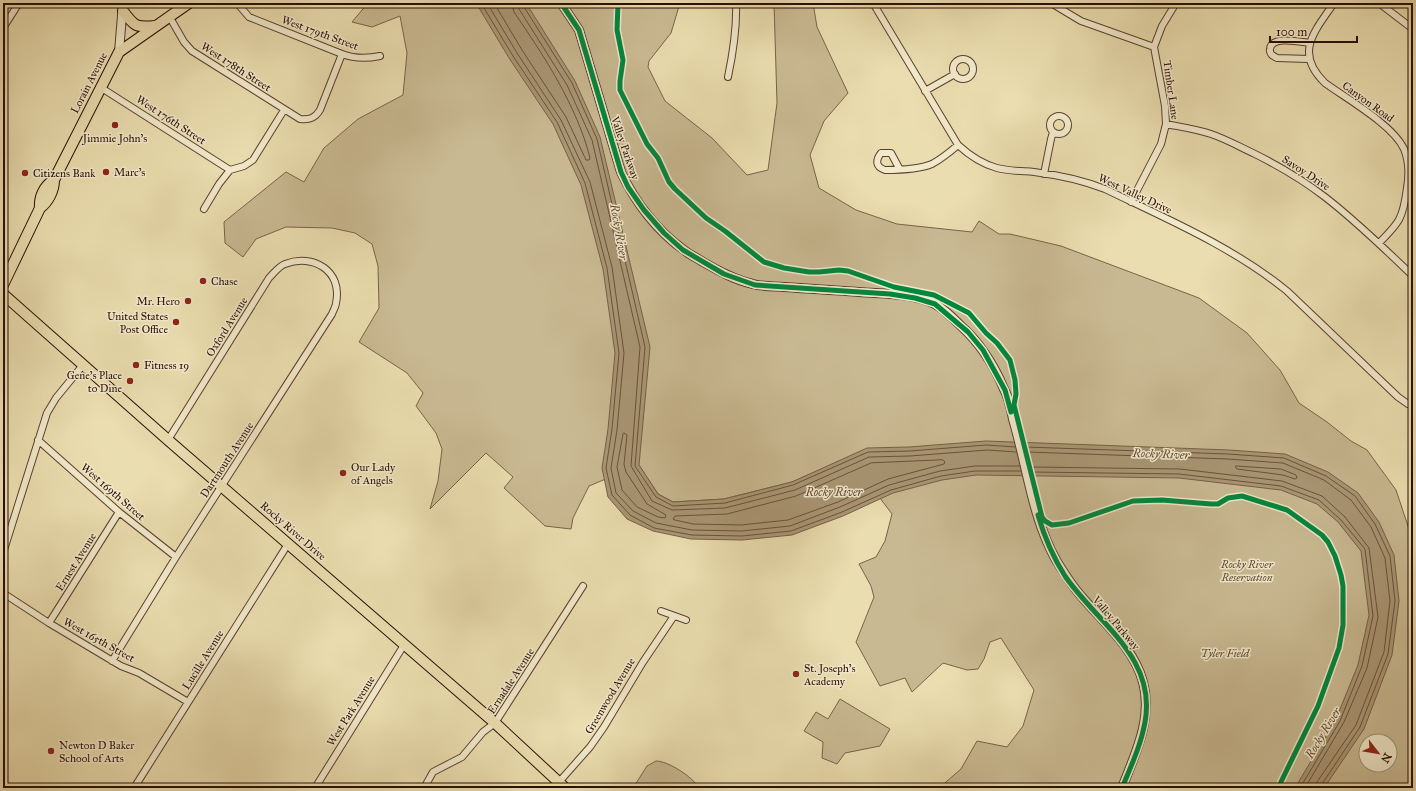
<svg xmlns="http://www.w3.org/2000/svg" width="1416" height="791" font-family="'IM FELL Great Primer',serif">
	<rect width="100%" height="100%" fill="#eaddaf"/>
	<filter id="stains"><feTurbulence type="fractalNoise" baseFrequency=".005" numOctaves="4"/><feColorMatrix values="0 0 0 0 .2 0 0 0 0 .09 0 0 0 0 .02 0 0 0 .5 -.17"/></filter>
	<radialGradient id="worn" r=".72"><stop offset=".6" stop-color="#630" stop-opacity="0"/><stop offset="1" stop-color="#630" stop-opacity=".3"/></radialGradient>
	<!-- green -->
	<path fill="#c9b992" stroke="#7a624a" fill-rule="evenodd" d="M368 3H680L671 33 649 61 648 67 665 101 712 138 747 175 768 170 777 103 774 3H813L817 27 848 93 824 121 810 155 819 188 856 210 897 224 972 232 979 221 999 234H1010L1061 246 1199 298 1247 333 1280 370 1299 403 1327 422 1351 441 1367 450 1396 490 1413 541V788H939L961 769 977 741 1007 747 1023 726 1034 690 1001 638 990 642 984 659 978 669 967 670 943 663 912 692 905 678 880 686 856 642 874 597 871 586 859 564 876 557 885 541 892 514 849 457 792 482 724 499 673 502 658 494 639 465 589 486 573 518 571 529 545 526 504 488 513 477 486 453 430 509 438 481 442 449 436 433 416 406 423 393 407 373 359 342 379 308 378 266 372 244 355 233 332 228 286 227 256 239 243 257 225 243 224 222 286 172 304 182 324 148 358 119 403 95 407 53 400 16 372 27 352 22ZM1366 741H1390V765H1366Z
		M840 699 890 729 880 746 845 753 837 764 822 758 823 742 804 731 816 712 828 719Z
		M656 761C668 761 693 777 699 788H633L647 766Z"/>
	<!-- water -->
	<path fill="#a99674" stroke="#765f46" d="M476 3H526L575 81 600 137 650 347 639 465 658 494 673 502 724 499 792 482 867 448 909 447 986 441 1229 450 1285 454 1328 472 1358 493 1379 522 1394 555 1399 601 1392 655 1364 729 1324 788H1295L1336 719 1358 665 1369 615 1361 551 1338 522 1317 504 1281 490 1179 478 976 475 942 480 893 493 843 516 792 535 742 540 691 539 653 531 627 519 608 497 602 468 608 429 615 353 603 269 581 185 553 124 509 58Z"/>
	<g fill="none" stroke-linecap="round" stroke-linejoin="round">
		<!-- shore -->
		<path stroke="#6a513b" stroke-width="1" d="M481 3 513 56 557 122 585 183 607 268 619 353 612 429 606 468 612 495 630 515 654 528 692 535 742 536 791 531 842 512 891 490 941 476 975 471H1021
			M487 3 517 53 561 120 590 182 612 267 624 353 617 430 611 468 616 493 633 511 656 523 692 530 742 531 790 526 840 507 889 485 940 471 975 466H1020
			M494 3 522 50 566 117 586 160H589L590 158C577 106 544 56 514 12L512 3
			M518 3 519 9 567 85 592 140 640 347 631 466 652 501 672 510 725 508 795 490 869 457 910 456 987 450 1016 452
			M523 3 524 7 572 83 597 139 645 347 635 466 656 497 673 506 725 503 793 485 868 452 910 451 986 445 1015 447
			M624 433 627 435 624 464 626 472 647 504 666 515 665 518 658 517 637 507 622 490 617 467 623 434Z
			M1025 447 1228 454 1284 458 1326 476 1355 496 1375 524 1390 556 1395 601 1388 654 1360 727 1322 784 1321 788
			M1027 452 1228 459 1283 463 1324 480 1351 500 1371 527 1385 558 1390 601 1384 652 1356 725 1317 782 1316 788
			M943 460 945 462 944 464 888 479 838 502 788 520 741 525 693 524 675 520 673 519 675 516 727 514 796 496 871 463Z
			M1236 466 1281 469 1296 475 1297 478 1295 479 1283 475 1237 469 1236 468Z
			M1030 467 1180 469 1282 481 1322 496 1345 517 1369 548 1378 617 1367 668 1344 722 1305 788
			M1031 472 1179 474 1281 486 1319 500 1341 520 1365 549 1373 616 1362 666 1340 721 1300 788"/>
		<!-- minor casing -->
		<g stroke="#5a402d" stroke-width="8">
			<path id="minor" d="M237 3 249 17 342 54C355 59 366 59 380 56
				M873 3 958 145C969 155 982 164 997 168 1009 171 1022 171 1034 172 1058 175 1082 180 1105 189 1167 219 1233 247 1287 291L1398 397 1408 404 1413 405
				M1051 3 1081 21 1154 47
				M1334 3C1314 32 1294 53 1325 83 1347 99 1393 125 1404 149 1409 161 1409 176 1407 188 1403 218 1400 222 1379 243
				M1379 3 1413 29
				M169 16 184 42 192 51 300 119C310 120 315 118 320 110L342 54
				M3 28 19 3
				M1309 59 1277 58C1273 56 1269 54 1270 49 1271 35 1301 42 1310 43
				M953 69a10 10 0 1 1 20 0a10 10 0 1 1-20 0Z
				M728 77C733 53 737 28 736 3
				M100 87 230 170
				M925 91 955 74
				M1050 125a9 9 0 1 1 18 0a9 9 0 1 1-18 0Z
				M1166 124C1181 127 1196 129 1211 134 1226 139 1240 147 1255 154 1279 166 1303 180 1325 197 1356 221 1385 249 1413 276
				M899 168 891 153H881C875 161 876 167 885 170 898 170 920 169 932 164 941 159 950 152 958 145
				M1044 174 1051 139 1053 132
				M1131 202 1161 144 1166 124 1165 106 1154 47 1162 26 1176 3
				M204 209 219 184 230 170 244 166 253 160 284 110
				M38 440 119 512 176 557
				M3 553 47 413 56 398 83 365
				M3 593 49 623 121 666 139 673 188 702
				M661 611 686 620
				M49 623 119 512
				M112 661 176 557 332 314C333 311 336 306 336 303 343 271 313 253 285 264 279 266 274 273 269 278L168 440
				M559 782 590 747 604 727 643 662 674 616
				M134 788 288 544
				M315 788 404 645
				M424 788 433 772 462 757 483 732 495 723 583 586"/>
		</g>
		<!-- tertiary casing -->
		<g stroke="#5a402d" stroke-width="10">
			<path id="tertiary" d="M561 3 579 30 621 172C635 202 657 231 684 250 690 255 697 258 703 262 719 271 735 280 753 284 763 287 775 286 785 287 810 289 834 290 859 292 882 294 915 293 935 304 944 309 953 318 960 325 979 342 994 365 1004 389 1009 398 1011 409 1013 419 1027 466 1032 517 1056 560 1064 573 1072 586 1082 597 1104 623 1134 648 1143 682 1153 719 1135 754 1122 788
				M119 52 123 3"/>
		</g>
		<!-- primary casing -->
		<g stroke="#2a0c02" stroke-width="12">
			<path id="primary" d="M123 11C134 26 136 28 155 26
				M40 208C39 197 44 186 54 180
				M3 285 40 208C48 202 54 191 54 180L119 52 189 3
				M3 294 168 440 495 723 565 788"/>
		</g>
		<!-- minor -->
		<use href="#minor" stroke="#f1e9cb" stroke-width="6"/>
		<!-- tertiary -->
		<use href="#tertiary" stroke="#f1e9cb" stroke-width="8"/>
		<!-- primary -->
		<use href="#primary" stroke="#eaddaf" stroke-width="10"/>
		<!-- cycleway casing -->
		<g stroke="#f1e9cb" stroke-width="8">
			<path id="cycleway" d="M561 3 579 30 621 172 628 187 644 210 664 233 683 250 724 274 755 285 890 294 915 298 935 304 968 332 983 350 1005 390 1011 412
				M618 3 617 30 623 60 620 81V90L647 144 658 158 669 182 675 189 706 218 725 231 764 262 784 268 809 272H819L839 270 848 271 894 287 934 295 969 313 986 333 997 343 1010 360 1015 380 1016 394 1014 405 1042 517 1045 521 1052 525 1069 523 1133 501 1162 500 1211 504H1218L1228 498 1242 496 1287 510 1322 535 1328 542 1335 556 1341 575 1343 586V625L1339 648 1318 706 1278 788
				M1038 515C1044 536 1053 557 1065 576 1097 623 1157 657 1145 722 1141 745 1131 766 1122 788"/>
		</g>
		<!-- cycleway -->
		<use href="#cycleway" stroke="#00873e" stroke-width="5"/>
	</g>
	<!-- markers -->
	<g fill="#8f2418" stroke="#f1e9cb" stroke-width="1.5">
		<circle cx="115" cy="125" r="4"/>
		<circle cx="106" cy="172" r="4"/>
		<circle cx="25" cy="173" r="4"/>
		<circle cx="203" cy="281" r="4"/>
		<circle cx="188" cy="301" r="4"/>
		<circle cx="176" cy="322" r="4"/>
		<circle cx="136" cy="365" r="4"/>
		<circle cx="130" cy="381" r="4"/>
		<circle cx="343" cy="473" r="4"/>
		<circle cx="796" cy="674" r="4"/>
		<circle cx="51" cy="751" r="4"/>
	</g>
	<g text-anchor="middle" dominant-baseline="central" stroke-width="3" stroke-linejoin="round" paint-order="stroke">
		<!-- street labels -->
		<g font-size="11" fill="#2a0c02" stroke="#f1e9cb">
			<text transform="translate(320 33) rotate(20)">West 179th Street</text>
			<text transform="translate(236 67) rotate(33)">West 178th Street</text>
			<text transform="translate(89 83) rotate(-63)">Lorain Avenue</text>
			<text transform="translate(1171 90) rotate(82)">Timber Lane</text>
			<text transform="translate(1368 102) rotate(36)">Canyon Road</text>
			<text transform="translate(171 120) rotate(33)">West 176th Street</text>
			<text transform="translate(625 148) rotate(71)">Valley Parkway</text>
			<text transform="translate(1306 173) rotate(33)">Savoy Drive</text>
			<text transform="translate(1135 194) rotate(25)">West Valley Drive</text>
			<text transform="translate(227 327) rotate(-58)">Oxford Avenue</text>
			<text transform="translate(227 460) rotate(-57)">Dartmouth Avenue</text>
			<text transform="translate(113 492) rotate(41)">West 169th Street</text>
			<text transform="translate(293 531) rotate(41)">Rocky River Drive</text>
			<text transform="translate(76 562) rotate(-58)">Ernest Avenue</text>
			<text transform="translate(1116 623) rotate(50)">Valley Parkway</text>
			<text transform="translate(99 640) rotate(29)">West 165th Street</text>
			<text transform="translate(203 660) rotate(-58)">Lucille Avenue</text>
			<text transform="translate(511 681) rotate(-57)">Ernadale Avenue</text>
			<text transform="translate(610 696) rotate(-59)">Greenwood Avenue</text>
			<text transform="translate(351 711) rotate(-58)">West Park Avenue</text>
		</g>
		<!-- poi labels -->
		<g font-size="11" fill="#2a0c02" stroke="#f1e9cb" text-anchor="start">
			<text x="115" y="138" text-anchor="middle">Jimmie John's</text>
			<text x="114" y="172">Marc's</text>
			<text x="33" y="173">Citizens Bank</text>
			<text x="211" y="281">Chase</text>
			<text x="180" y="301" text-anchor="end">Mr. Hero</text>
			<text x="168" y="316" text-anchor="end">United States<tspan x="168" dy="13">Post Office</tspan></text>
			<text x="144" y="365">Fitness 19</text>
			<text x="122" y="375" text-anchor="end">Gene's Place<tspan x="122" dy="13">to Dine</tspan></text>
			<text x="351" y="467">Our Lady<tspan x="351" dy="13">of Angels</tspan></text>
			<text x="804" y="668">St. Joseph's<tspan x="804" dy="13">Academy</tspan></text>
			<text x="59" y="745">Newton D Baker<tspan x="59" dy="13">School of Arts</tspan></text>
		</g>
		<!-- park labels -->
		<g font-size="11" font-style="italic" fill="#624934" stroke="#f1e9cb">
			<text x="1247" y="564">Rocky River<tspan x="1247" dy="13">Reservation</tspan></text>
			<text x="1225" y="653">Tyler Field</text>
		</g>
		<!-- water labels -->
		<g font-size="12" font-style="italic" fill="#634a35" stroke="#f1e9cb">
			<text transform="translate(619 232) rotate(80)">Rocky River</text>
			<text transform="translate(1161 454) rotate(2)">Rocky River</text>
			<text x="834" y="492">Rocky River</text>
			<text transform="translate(1323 733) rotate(-59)">Rocky River</text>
		</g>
	</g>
	<!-- margin -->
	<rect width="1416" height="791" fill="none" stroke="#eaddaf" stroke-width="16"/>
	<rect x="4" y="4" width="1408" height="783" fill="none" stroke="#2a0c02" stroke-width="2"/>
	<rect x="8" y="8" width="1400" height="775" fill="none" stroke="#2a0c02"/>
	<!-- north arrow -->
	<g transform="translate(1378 753) rotate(121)"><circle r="19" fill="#f1e9cb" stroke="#a1917b"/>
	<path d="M0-3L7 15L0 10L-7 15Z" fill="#8f2418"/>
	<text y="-6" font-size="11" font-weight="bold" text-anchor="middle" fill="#2a0c02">N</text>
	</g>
	<!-- scale -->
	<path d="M1270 36v6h87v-6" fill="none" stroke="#2a0c02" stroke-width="2"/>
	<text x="1276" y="36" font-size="12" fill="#2a0c02" stroke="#f1e9cb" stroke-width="3" paint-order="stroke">100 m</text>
	<rect width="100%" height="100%" filter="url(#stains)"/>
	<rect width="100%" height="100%" fill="url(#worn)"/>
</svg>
